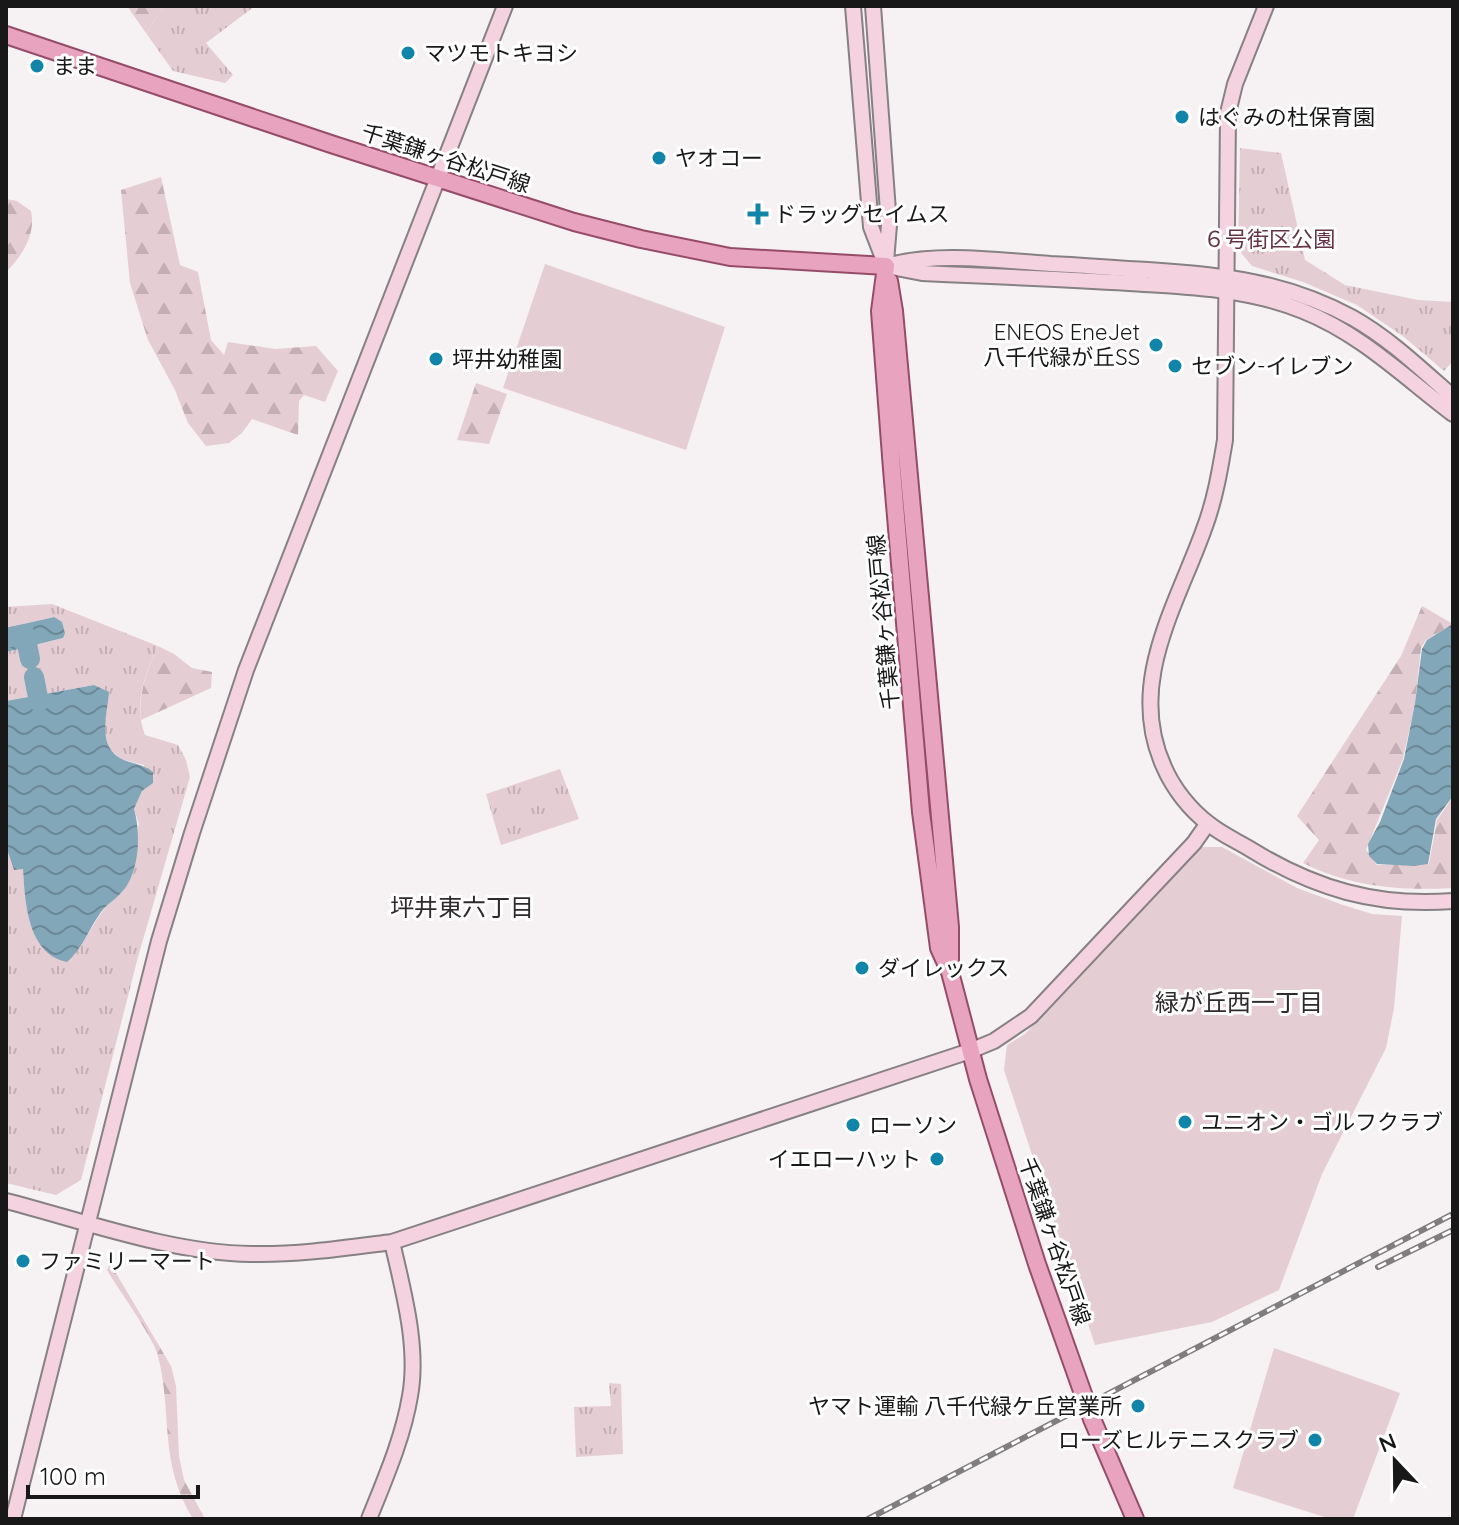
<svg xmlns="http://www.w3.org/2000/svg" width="1459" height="1525" font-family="Quicksand,'Noto Sans JP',sans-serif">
	<defs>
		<pattern id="grass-tufts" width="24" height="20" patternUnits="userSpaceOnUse" patternTransform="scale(2)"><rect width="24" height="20" fill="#e5cdd4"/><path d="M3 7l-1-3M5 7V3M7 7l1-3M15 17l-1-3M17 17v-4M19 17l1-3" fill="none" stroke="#c4afb5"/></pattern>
		<pattern id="forest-firs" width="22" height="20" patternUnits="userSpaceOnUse" patternTransform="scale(2)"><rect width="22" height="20" fill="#e5cdd4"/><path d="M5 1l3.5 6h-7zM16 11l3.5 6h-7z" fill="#c4afb5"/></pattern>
		<pattern id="water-waves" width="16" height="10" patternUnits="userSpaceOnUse" patternTransform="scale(2)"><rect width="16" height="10" fill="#82a7b9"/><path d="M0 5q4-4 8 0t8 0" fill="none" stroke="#6a8795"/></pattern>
	</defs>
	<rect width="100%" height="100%" fill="#f6f1f2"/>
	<!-- grass -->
	<path fill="url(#grass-tufts)" d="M164 6H255L206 43 233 75 225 83 173 71 146 33Z
		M1240 148 1281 153 1305 260 1345 285 1418 300 1453 302V361L1444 371 1404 337 1357 305 1303 282 1252 266 1238 249Z
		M52 604 158 646C145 674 133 704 145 735L178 745 186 760 190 777 138 957 81 1180 56 1195 6 1183V846L10 855 23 868C25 900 27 955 67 961 90 942 95 909 122 893L139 824 134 809 142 791 144 765 121 759 109 748 103 730 107 709 94 685 6 701V652L63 638 54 617 6 628V607Z
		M560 769 579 819 501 845 486 794Z
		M609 1383 621 1384 623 1454 576 1457 574 1407 611 1406Z"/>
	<!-- forest -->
	<path fill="url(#forest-firs)" d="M127 6H164L146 33Z
		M161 177 180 265 198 272 211 340 224 355 228 342 275 349 316 346 338 371 325 402 304 395 299 401 298 435 252 419 242 433 229 443 206 446 188 423 175 390 148 340 130 283 121 190Z
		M6 199 17 201 31 211C36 234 23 255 6 272Z
		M476 383 507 394 489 444 457 440Z
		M1422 606 1453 624 1426 640 1421 648 1415 703 1403 759 1366 850 1377 865 1429 864 1437 820 1453 797V888C1400 891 1351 887 1303 863L1319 840 1297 816 1401 656Z
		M158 646 174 654 192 668 212 672 211 688 141 720C138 693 147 670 158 646Z
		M110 1263 171 1366 176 1386 179 1456 184 1480 205 1519H193C158 1461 173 1416 158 1356 154 1338 118 1289 107 1270Z"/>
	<!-- pitch -->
	<path fill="#e5cdd4" d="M545 264 725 327 686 450 503 388Z
		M1199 847H1222L1297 888 1343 905 1372 914 1402 916 1394 1008 1386 1048 1322 1174 1279 1290 1212 1322 1095 1345 1004 1070 1007 1045 1025 1034Z
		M1274 1348 1400 1393 1353 1519H1331L1233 1488Z"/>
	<!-- water -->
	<path fill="url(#water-waves)" d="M54 617 62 622 65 633 63 638 6 652V628Z
		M1451 625 1453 627V796L1436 819 1428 864 1413 866 1377 864 1369 856 1368 844 1380 822 1404 759 1415 703 1422 649 1427 640Z
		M94 685 109 692C107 717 96 747 124 760 135 764 144 765 153 772V783L142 791 134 809C141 832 140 874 121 893 114 901 105 905 99 915 88 931 82 949 67 962 27 954 25 901 23 869L14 870 6 846V701Z"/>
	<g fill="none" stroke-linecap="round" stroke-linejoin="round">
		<!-- river -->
		<path stroke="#82a7b9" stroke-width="20" d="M6 638 25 634 30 659
			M34 677 39 702"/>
		<!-- secondary casing -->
		<g stroke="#868182" stroke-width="18">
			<path id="secondary" d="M853 6 871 227 886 266
				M873 6 889 225 886 262
				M1266 6 1235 84 1228 113 1225 440C1220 470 1215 500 1204 529 1176 607 1126 684 1164 767 1173 788 1190 810 1209 824 1221 834 1237 841 1250 849 1315 889 1377 907 1453 901
				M894 264C944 252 1000 261 1051 264 1083 265 1116 269 1148 270 1223 275 1285 281 1353 318 1390 339 1421 369 1453 397
				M886 266 922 273C991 276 1060 279 1129 283 1188 287 1247 288 1303 311 1361 334 1404 377 1453 414
				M6 1201C84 1221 171 1253 251 1254 298 1255 345 1248 392 1242L970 1051 994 1041 1031 1016 1194 843 1208 823
				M13 1519 159 941 192 833 246 670 505 6
				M369 1519C385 1479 403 1438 410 1396 419 1347 403 1290 392 1242"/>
		</g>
		<!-- primary casing -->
		<g stroke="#964c68" stroke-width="20">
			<path id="primary" d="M6 35 331 144 574 222 641 239 730 257 886 266
				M886 266 880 311 892 469 921 812 939 948 950 972 978 1079 1037 1264 1092 1419 1135 1519
				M889 281 894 311 950 927V966"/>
		</g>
		<!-- secondary -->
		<use href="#secondary" stroke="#f4d2df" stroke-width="14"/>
		<!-- primary -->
		<use href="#primary" stroke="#e8a4be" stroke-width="16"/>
		<!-- rail casing -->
		<g stroke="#807d7e" stroke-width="6">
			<path id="rail" d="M1378 1267 1453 1230
				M868 1519 1453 1214"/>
		</g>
		<!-- rail -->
		<use href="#rail" stroke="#fff" stroke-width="3" stroke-dasharray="9" stroke-linecap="butt"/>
	</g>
	<!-- markers -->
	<g fill="#1184aa" stroke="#fff" stroke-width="3">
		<circle cx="408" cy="53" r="8"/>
		<circle cx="37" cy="66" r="8"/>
		<circle cx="1182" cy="117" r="8"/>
		<circle cx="659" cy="158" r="8"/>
		<path d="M754 202h8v8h8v8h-8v8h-8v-8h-8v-8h8z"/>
		<circle cx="1156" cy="345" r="8"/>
		<circle cx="436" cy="359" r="8"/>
		<circle cx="1175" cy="366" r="8"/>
		<circle cx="862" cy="968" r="8"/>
		<circle cx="1185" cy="1122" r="8"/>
		<circle cx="853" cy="1125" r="8"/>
		<circle cx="937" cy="1159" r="8"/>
		<circle cx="23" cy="1261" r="8"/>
		<circle cx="1138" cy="1406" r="8"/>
		<circle cx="1315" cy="1440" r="8"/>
	</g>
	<g text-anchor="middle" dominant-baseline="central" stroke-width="6" stroke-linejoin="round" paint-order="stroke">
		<!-- poi labels -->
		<g font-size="22" fill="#191818" stroke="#fff" text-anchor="start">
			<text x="424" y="53">マツモトキヨシ</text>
			<text x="53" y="66">まま</text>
			<text x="1198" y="117">はぐみの杜保育園</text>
			<text x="675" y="158">ヤオコー</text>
			<text x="774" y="214">ドラッグセイムス</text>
			<text x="1140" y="332" text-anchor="end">ENEOS EneJet<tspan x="1140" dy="25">八千代緑が丘SS</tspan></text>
			<text x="452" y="359">坪井幼稚園</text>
			<text x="1191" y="366">セブン-イレブン</text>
			<text x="878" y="968">ダイレックス</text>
			<text x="1201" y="1122">ユニオン・ゴルフクラブ</text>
			<text x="869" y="1125">ローソン</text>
			<text x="921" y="1159" text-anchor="end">イエローハット</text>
			<text x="39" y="1261">ファミリーマート</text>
			<text x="1122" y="1406" text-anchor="end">ヤマト運輸 八千代緑ケ丘営業所</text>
			<text x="1299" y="1440" text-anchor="end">ローズヒルテニスクラブ</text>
		</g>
		<!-- street labels -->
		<g font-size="22" fill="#191818" stroke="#fff">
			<text transform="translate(446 158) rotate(18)">千葉鎌ヶ谷松戸線</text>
			<text transform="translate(883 622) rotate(-95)">千葉鎌ヶ谷松戸線</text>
			<text transform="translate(1055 1241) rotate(71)">千葉鎌ヶ谷松戸線</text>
		</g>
		<!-- park labels -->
		<g font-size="22" fill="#663245" stroke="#fff">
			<text x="1269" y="239">６号街区公園</text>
		</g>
		<!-- neighbourhood labels -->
		<g font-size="24" fill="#2f2b2c" stroke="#fff">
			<text x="462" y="907">坪井東六丁目</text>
			<text x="1239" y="1002">緑が丘西一丁目</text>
		</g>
	</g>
	<!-- border -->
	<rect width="1459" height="1525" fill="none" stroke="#191818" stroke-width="16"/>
	<!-- north arrow -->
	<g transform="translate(1395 1461) rotate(338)" stroke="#ffffff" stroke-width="6" paint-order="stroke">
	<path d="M0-6L14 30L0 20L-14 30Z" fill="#191818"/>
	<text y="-12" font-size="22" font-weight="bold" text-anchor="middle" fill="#191818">N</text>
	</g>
	<!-- scale -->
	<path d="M28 1485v12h170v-12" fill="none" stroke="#191818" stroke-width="4"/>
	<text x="40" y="1485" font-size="24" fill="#191818" stroke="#ffffff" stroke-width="6" paint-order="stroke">100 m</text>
</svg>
